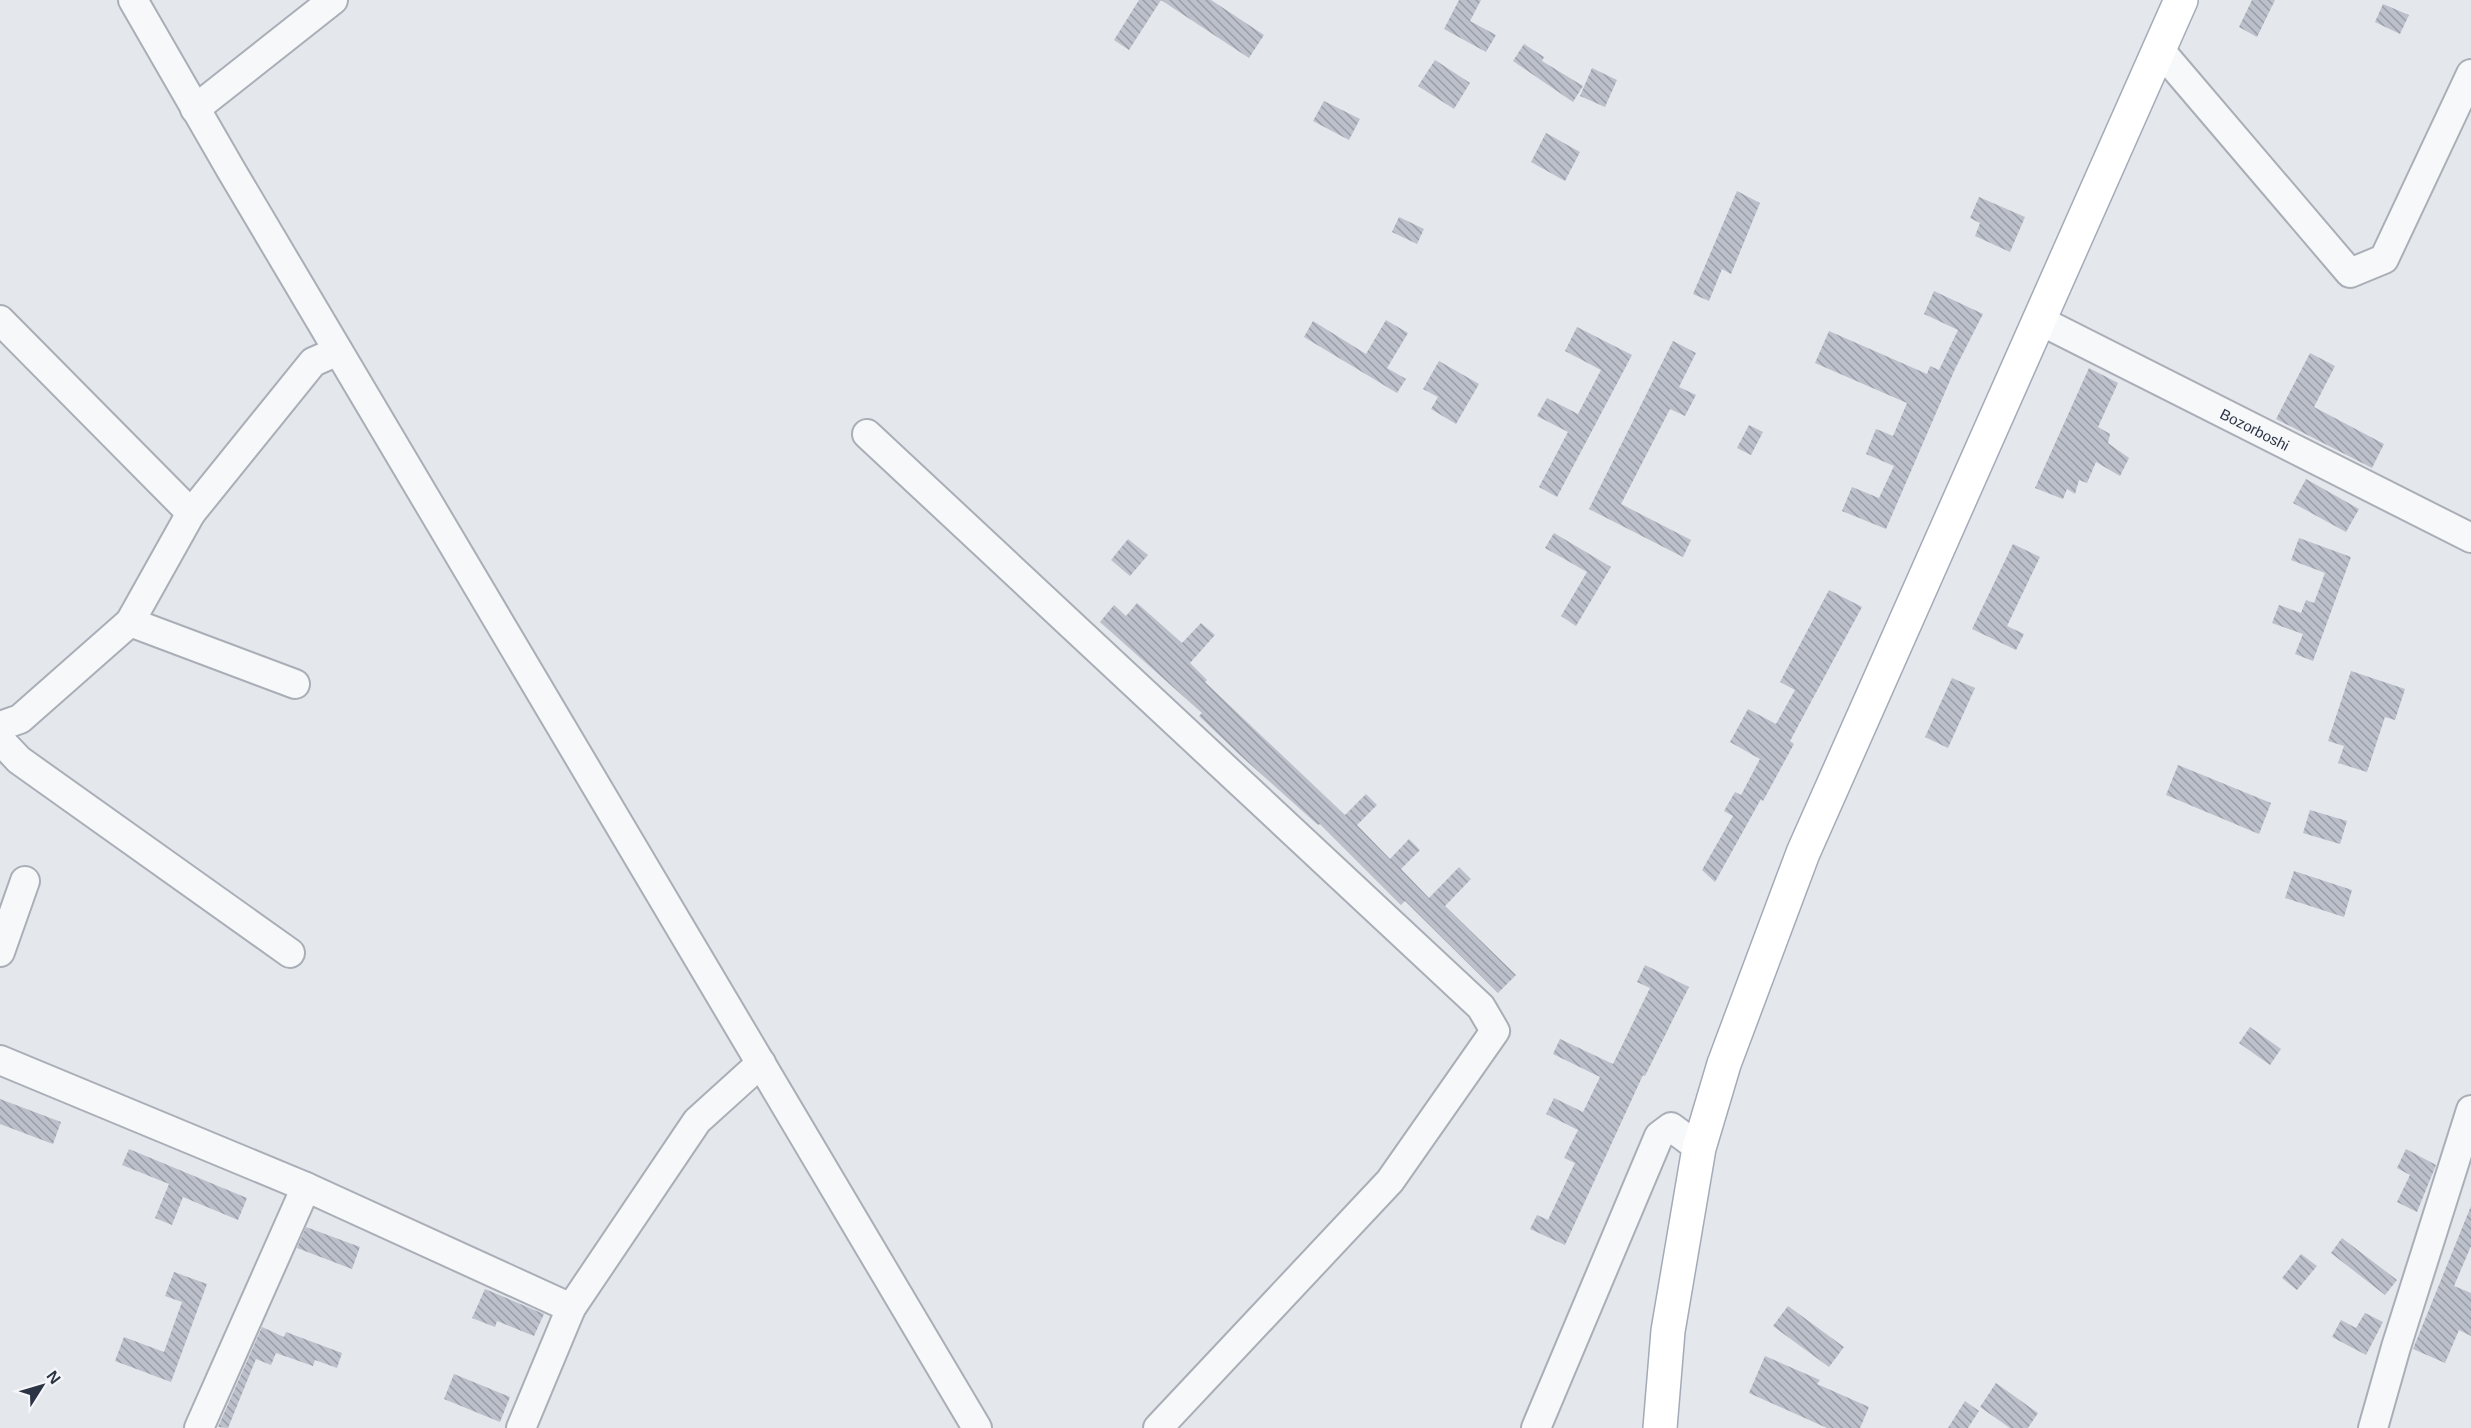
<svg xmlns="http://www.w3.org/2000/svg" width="2471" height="1428" font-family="Helvetica,sans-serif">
	<defs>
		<pattern id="building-back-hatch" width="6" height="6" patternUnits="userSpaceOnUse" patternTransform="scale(1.5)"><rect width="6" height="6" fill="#bbc0ca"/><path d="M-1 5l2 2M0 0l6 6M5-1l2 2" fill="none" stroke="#989da6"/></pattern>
	</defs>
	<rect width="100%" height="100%" fill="#e4e7ec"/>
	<!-- building -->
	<path fill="url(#building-back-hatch)" d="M1139 0H1211L1264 35 1249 58 1161 0 1129 50 1114 40Z
		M1459 0H1481L1470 21 1496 35 1486 52 1444 29Z
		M2252 0H2275L2257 37 2239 27Z
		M2383 4 2409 15 2400 34 2375 22Z
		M1524 44 1544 57 1542 61 1583 86 1573 102 1513 61Z
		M1435 60 1470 83 1454 109 1418 86Z
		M1592 68 1617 80 1605 107 1580 96Z
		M1324 101 1360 119 1349 140 1313 121Z
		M1546 133 1580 152 1565 181 1531 162Z
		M1737 191 1760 203 1731 274 1722 269 1709 301 1693 294Z
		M1979 197 2025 217 2010 252 1975 236 1980 223 1970 218Z
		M1399 217 1424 229 1417 244 1392 232Z
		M1934 291 1983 314 1955 369 1886 529 1842 511 1852 487 1879 498 1894 466 1866 454 1876 429 1893 436 1907 403 1815 363 1829 331 1927 374 1930 366 1939 370 1958 330 1924 314Z
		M1386 320 1408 333 1387 368 1406 379 1397 393 1304 337 1313 321 1366 354Z
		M1577 327 1632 355 1557 497 1539 487 1568 432 1537 416 1547 398 1578 414 1601 370 1565 351Z
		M1673 341 1696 353 1679 387 1696 395 1685 416 1670 409 1621 504 1691 540 1683 557 1589 509Z
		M2310 353 2335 366 2314 407 2384 444 2372 468 2276 419Z
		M1439 361 1479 384 1456 424 1431 409 1438 397 1423 389Z
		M2089 368 2118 383 2098 427 2110 434 2108 443 2129 458 2120 476 2096 462 2087 483 2079 480 2075 494 2067 489 2063 499 2035 488Z
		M1749 425 1763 432 1751 455 1737 448Z
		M2306 479 2359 509 2346 532 2293 503Z
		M1554 533 1611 567 1576 626 1561 616 1587 572 1545 548Z
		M2299 538 2351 557 2313 661 2295 654 2303 634 2272 623 2279 605 2301 613 2306 600 2314 603 2325 573 2291 560Z
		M1128 539 1148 555 1130 576 1111 560Z
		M2013 544 2040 557 2007 626 2024 634 2016 650 1972 629Z
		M1829 590 1862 607 1790 741 1794 744 1763 801 1761 799 1715 882 1702 870 1733 816 1724 811 1735 792 1741 795 1760 759 1730 742 1748 709 1776 724 1795 690 1780 682Z
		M1137 603 1182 643 1201 623 1215 635 1190 663 1207 680 1205 682 1345 815 1366 794 1377 805 1357 825 1390 859 1409 839 1420 850 1401 869 1429 898 1459 867 1471 879 1445 906 1516 975 1498 993 1405 901 1401 905 1320 824 1318 825 1241 756 1199 716 1202 713 1100 622 1114 605 1126 616Z
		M2351 671 2405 689 2395 720 2385 717 2367 772 2338 763 2344 746 2328 741Z
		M1952 678 1975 688 1948 748 1925 737Z
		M2178 765 2271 803 2259 834 2166 795Z
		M2310 810 2347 821 2340 844 2303 833Z
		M2294 871 2352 890 2344 917 2285 898Z
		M1645 965 1689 987 1645 1076 1643 1075 1565 1245 1530 1229 1537 1215 1548 1220 1575 1163 1564 1158 1578 1130 1546 1114 1554 1098 1583 1112 1600 1077 1553 1054 1560 1039 1613 1064 1650 988 1637 982Z
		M2250 1027 2281 1049 2270 1065 2239 1043Z
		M0 1099 61 1122 53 1144 0 1124Z
		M129 1149 247 1198 238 1220 183 1197 172 1225 155 1218 169 1184 122 1165Z
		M2406 1149 2436 1165 2417 1212 2397 1202 2410 1175 2397 1168Z
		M2471 1206V1246L2454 1286 2471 1293V1336L2459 1330 2445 1363 2413 1349Z
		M306 1227 360 1247 352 1269 297 1248Z
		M2342 1238 2397 1280 2385 1295 2331 1253Z
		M2301 1254 2317 1266 2297 1290 2282 1278Z
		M174 1272 207 1284 171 1382 115 1361 124 1337 164 1352 182 1302 165 1296Z
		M485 1289 544 1314 534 1336 497 1321 495 1327 472 1318Z
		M1788 1306 1844 1347 1829 1367 1773 1326Z
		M2365 1313 2383 1322 2366 1355 2332 1337 2341 1320 2356 1328Z
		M262 1327 284 1337 286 1332 342 1353 337 1368 315 1360 313 1366 276 1353 271 1365 256 1359 228 1428 218 1427Z
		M1765 1356 1820 1380 1817 1384 1869 1407 1860 1428H1827L1749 1393Z
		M454 1374 510 1397 500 1422 444 1399Z
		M1996 1383 2038 1413 2028 1428H2010L1980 1407Z
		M1965 1401 1979 1411 1968 1428H1948Z"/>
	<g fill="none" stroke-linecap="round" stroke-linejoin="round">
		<!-- minor casing -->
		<g stroke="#a9aeb7" stroke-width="32">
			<g id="minor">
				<path d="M133 0 231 170 977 1428"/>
				<path d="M2159 49 2350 273 2384 259 2471 74"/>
				<path d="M195 109 333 0"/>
				<path d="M0 320 191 513"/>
				<path id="s1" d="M2039 320 2471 538"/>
				<path d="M867 434 1481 1007 1495 1031 1390 1181 1158 1428"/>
				<path d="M130 622 295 684"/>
				<path d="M0 726 20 719 130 622 191 513 313 362 338 351"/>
				<path d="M0 740 19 760 290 953"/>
				<path d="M0 952 25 881"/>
				<path d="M0 1060 306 1187 571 1308"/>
				<path d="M199 1428 306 1187"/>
				<path d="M521 1428 571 1308 697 1121 761 1063"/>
				<path d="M1536 1428 1659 1136 1671 1127 1699 1148"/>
				<path d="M2373 1428 2396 1347 2471 1110"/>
			</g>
		</g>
		<!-- major casing -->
		<g stroke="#a3abb8" stroke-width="36">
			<path id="major" d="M1660 1428 1668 1331 1699 1148 1724 1064 1803 853 2181 0"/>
		</g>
		<!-- minor -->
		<use href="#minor" stroke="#f7f8fa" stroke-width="28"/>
		<!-- major -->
		<use href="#major" stroke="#fff" stroke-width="33"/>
	</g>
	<g text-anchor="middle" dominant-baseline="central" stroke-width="5" stroke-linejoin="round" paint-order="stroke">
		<!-- street labels -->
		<g font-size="15" fill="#2b3445" stroke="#f4f6f9">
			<text stroke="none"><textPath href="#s1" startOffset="242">Bozorboshi</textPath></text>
		</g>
	</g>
	<!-- north arrow -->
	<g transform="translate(42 1386) rotate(53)" stroke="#f4f6f9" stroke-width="4.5" paint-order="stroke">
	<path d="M0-4.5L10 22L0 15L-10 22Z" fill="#2b3445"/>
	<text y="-9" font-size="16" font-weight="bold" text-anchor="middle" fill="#2b3445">N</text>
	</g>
</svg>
